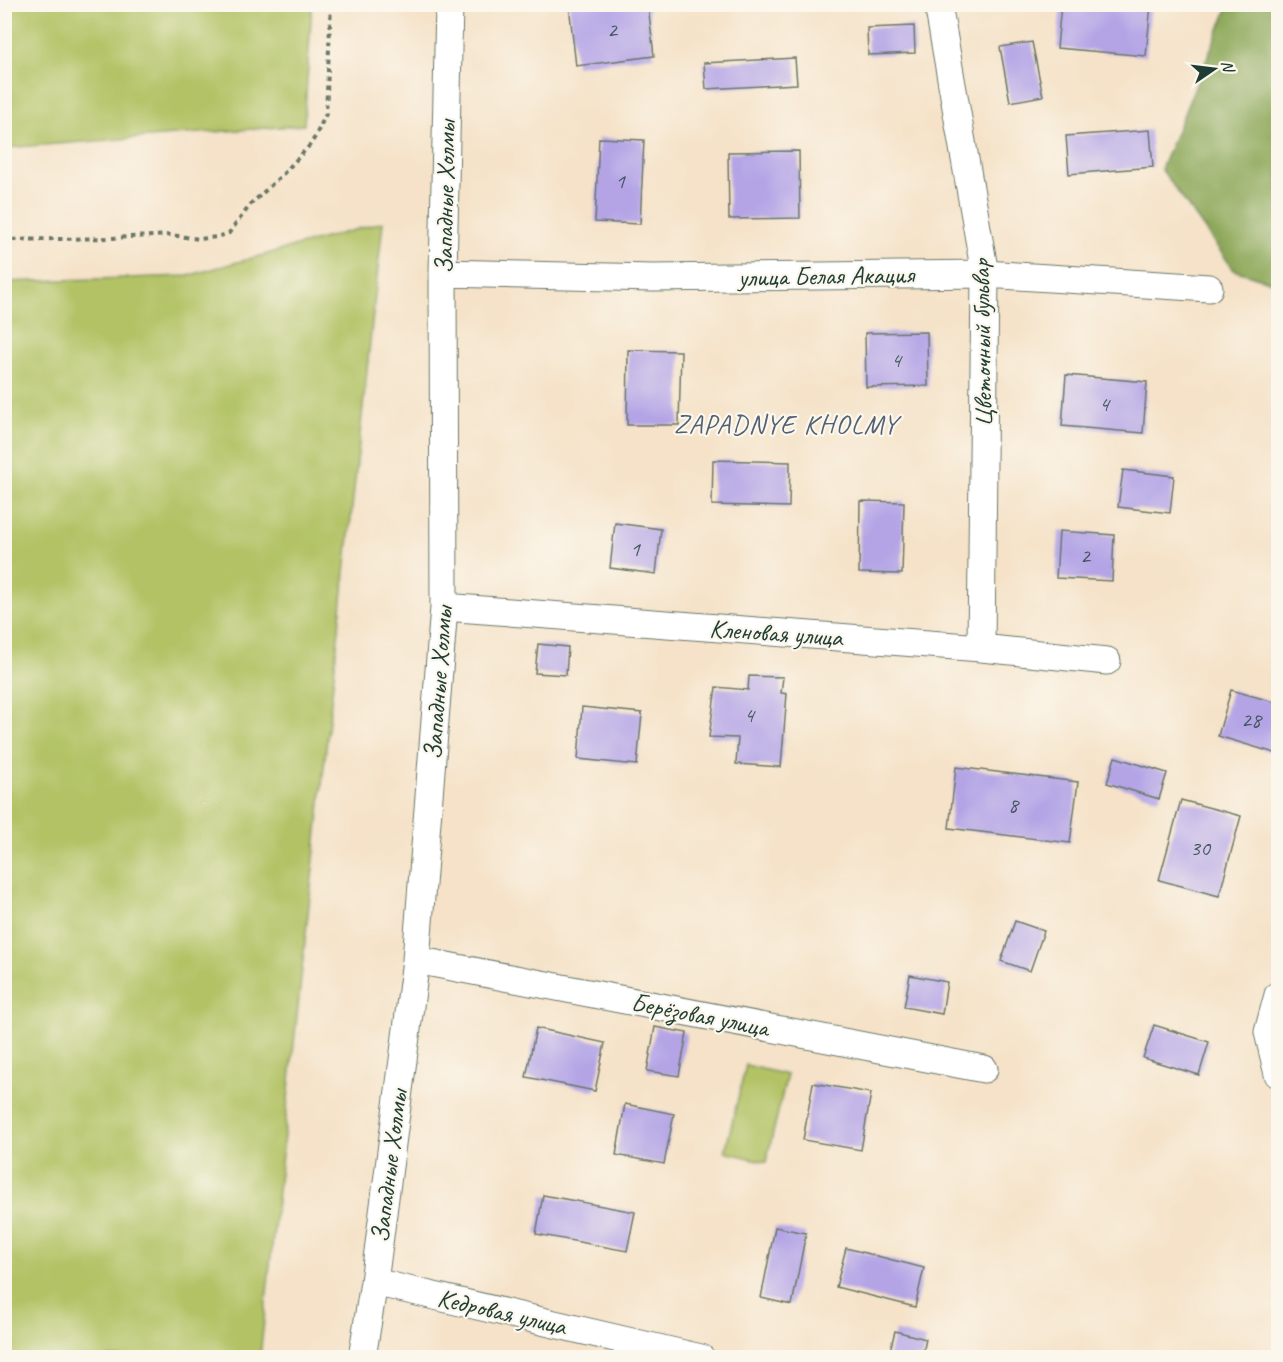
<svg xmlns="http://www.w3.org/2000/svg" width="1283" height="1362" font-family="Caveat,sans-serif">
	<rect width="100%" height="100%" fill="#fbf7ec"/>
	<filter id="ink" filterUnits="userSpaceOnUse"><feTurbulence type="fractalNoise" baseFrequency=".0167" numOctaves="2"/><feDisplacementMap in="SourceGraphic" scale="12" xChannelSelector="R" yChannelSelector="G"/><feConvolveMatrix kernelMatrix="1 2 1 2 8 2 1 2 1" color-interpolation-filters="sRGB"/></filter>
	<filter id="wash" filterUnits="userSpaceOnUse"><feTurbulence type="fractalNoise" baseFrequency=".008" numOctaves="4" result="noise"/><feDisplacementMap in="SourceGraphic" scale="24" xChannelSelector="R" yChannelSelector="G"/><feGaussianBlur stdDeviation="1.35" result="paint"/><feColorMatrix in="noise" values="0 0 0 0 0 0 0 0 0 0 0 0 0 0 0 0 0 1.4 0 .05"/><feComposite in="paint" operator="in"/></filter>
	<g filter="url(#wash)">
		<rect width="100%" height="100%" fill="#f5e2c8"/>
		<!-- green -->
		<path fill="#b2c265" stroke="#68804c" stroke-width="1.5" d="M5 4 312 5 304 125 5 148Z
			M383 222 260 1357H5V282L187 276Z
			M746 1065 787 1075 766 1162 725 1152Z"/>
		<!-- forest -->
		<path fill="#8da85a" stroke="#567247" stroke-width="1.5" d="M1229 5H1278V284L1234 270 1161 169Z"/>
		<g id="blocks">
			<!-- building -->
			<path fill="#b4a4e6" d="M1061 4H1151L1146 56 1057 48Z
				M569 5H648L654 56 576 66Z
				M914 26 915 53 868 55 867 28Z
				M1032 42 1043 96 1010 102 1000 47Z
				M795 58 797 84 706 89 704 63Z
				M1150 130 1153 167 1069 174 1066 136Z
				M599 138 644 140 640 224 595 222Z
				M799 151 800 218 729 219 728 152Z
				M927 332 928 386 866 387 865 333Z
				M628 350 681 351 679 425H627Z
				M1066 375 1147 382 1143 433 1062 426Z
				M713 460 790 462 789 507 712 505Z
				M1123 470 1174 476 1170 513 1118 507Z
				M860 501 904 502 902 574 859 573Z
				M615 523 661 529 656 574 610 568Z
				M1059 531 1114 535 1112 581 1056 578Z
				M538 644 568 647 566 675 535 673Z
				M749 676 783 677 781 693 787 694 781 767 736 764 738 738 709 737 716 687 748 690Z
				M1231 690 1278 703V754L1218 736Z
				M582 707 642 713 637 765 578 759Z
				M1115 757 1167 773 1159 799 1107 783Z
				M956 767 1078 782 1070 843 949 828Z
				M1181 800 1241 816 1219 896 1159 880Z
				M1015 921 1044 931 1030 971 1001 961Z
				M910 975 947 982 942 1014 904 1007Z
				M1154 1025 1209 1042 1199 1075 1143 1058Z
				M655 1027 687 1033 679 1076 647 1071Z
				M536 1028 605 1043 595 1091 526 1077Z
				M813 1083 871 1093 861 1150 803 1140Z
				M625 1104 674 1114 664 1164 616 1155Z
				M543 1195 635 1212 627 1251 536 1234Z
				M775 1227 806 1233 792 1305 761 1298Z
				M846 1248 924 1268 915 1307 836 1287Z
				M895 1331 926 1339 922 1358H888Z"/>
		</g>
	</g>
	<g filter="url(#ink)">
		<use href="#blocks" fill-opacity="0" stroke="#6a7768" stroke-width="1.5"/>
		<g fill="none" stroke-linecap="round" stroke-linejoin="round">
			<!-- minor casing -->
			<g stroke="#6a7768" stroke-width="29">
				<path id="minor" d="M938 4 985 274 981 648
					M443 273 653 278 985 274 1209 288
					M444 607 981 648 1107 661
					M416 960 984 1069
					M1278 995 1268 1032 1278 1074
					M374 1282 701 1358
					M362 1358 374 1282 416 960 444 607 443 273 449 4"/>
			</g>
			<!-- path -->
			<path stroke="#6a7768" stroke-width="4" stroke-dasharray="4.5 4.5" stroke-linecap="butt" d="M4 240 111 238 171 235 199 239 218 237 229 233 251 204 284 173 310 145 315 137 326 114 331 4"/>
			<!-- minor -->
			<use href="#minor" stroke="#fff" stroke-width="27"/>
		</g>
	</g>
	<g text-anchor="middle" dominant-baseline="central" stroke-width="4.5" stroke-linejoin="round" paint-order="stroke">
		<!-- number labels -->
		<g font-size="22" fill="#445760">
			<text x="612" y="30">2</text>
			<text x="620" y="181">1</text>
			<text x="896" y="360">4</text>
			<text x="1104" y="404">4</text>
			<text x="635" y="549">1</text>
			<text x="1085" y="556">2</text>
			<text x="749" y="715">4</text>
			<text x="1251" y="720">28</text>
			<text x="1013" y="805">8</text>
			<text x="1200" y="848">30</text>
		</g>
		<!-- street labels -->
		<g font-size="26" fill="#1f3d34" stroke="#fbf7ec">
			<text transform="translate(445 197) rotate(-89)">Западные Холмы</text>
			<text transform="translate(826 276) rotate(-1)">улица Белая Акация</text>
			<text transform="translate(982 343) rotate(-91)">Цветочный бульвар</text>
			<text transform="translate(776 633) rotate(4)">Кленовая улица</text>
			<text transform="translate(438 683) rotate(-86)">Западные Холмы</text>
			<text transform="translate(700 1015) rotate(11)">Берёзовая улица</text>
			<text transform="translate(389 1166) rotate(-83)">Западные Холмы</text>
			<text transform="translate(502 1312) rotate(13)">Кедровая улица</text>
		</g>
		<!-- neighbourhood labels -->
		<g font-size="27" letter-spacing="1.5" fill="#536172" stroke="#fbf7ec">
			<text x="786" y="424">ZAPADNYE KHOLMY</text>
		</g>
	</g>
	<!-- margin -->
	<rect width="1283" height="1362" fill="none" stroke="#fbf7ec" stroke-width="24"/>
	<!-- north arrow -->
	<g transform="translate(1214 69) rotate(76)" stroke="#fbf7ec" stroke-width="4.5" paint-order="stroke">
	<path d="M0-4.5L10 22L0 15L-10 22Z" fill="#1f3d34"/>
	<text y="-9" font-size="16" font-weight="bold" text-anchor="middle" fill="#1f3d34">N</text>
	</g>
</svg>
